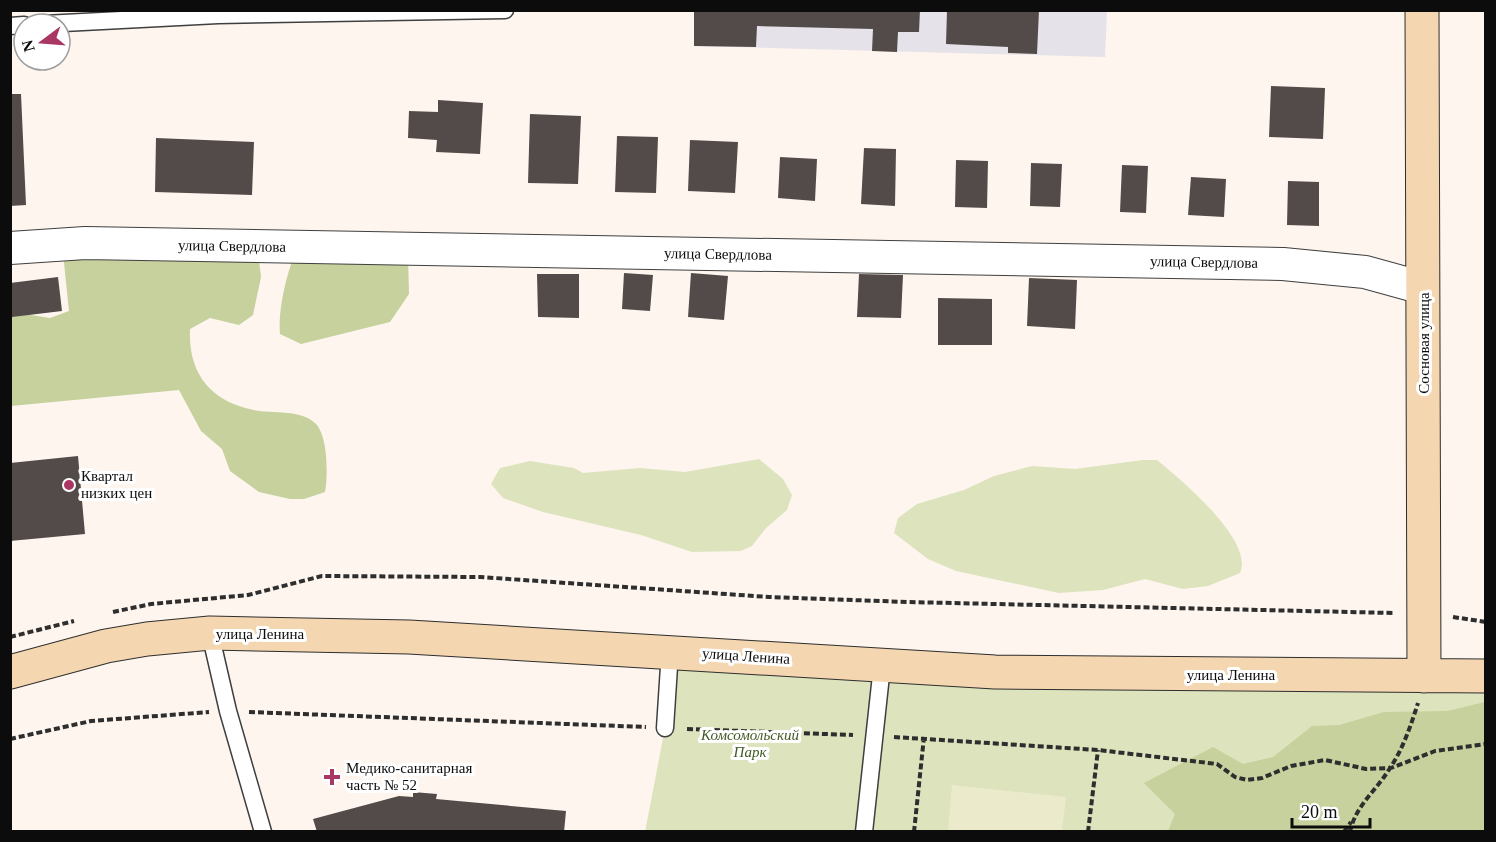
<svg xmlns="http://www.w3.org/2000/svg" width="1496" height="842" font-family="Georgia,serif">
	<rect width="100%" height="100%" fill="#fdf5ee"/>
	<!-- industrial -->
	<path fill="#e6e2ea" d="M694 11H1107L1105 57 694 46Z"/>
	<!-- green -->
	<path fill="#dde3bc" d="M759 459 783 479 792 495 787 510 766 528 752 546 741 551 692 552 641 535 543 512 503 498 491 484 500 468 530 461 574 468 583 473 640 468 685 472Z
		M1143 460H1157C1179 478 1255 541 1240 573L1208 586 1183 589 1145 579 1103 590 1059 593 956 571 928 559 894 533 898 518 917 504 964 490 994 476 1032 466 1075 469Z
		M670 651 1485 676V831L645 832 665 728Z"/>
	<!-- forest -->
	<path fill="#c6d19d" d="M86 227 258 252 261 277 253 315 239 325 210 318 190 329C188 373 210 401 254 410 272 414 302 409 316 424 328 437 328 476 325 492L304 499H290L259 492 230 471 222 449 201 431 179 390 11 406 10 302 24 307 31 315 50 318 69 311 63 253 69 234Z
		M295 254 408 256 409 294 390 322 301 344 280 334C278 311 286 275 295 254Z
		M1485 702V831H1168L1175 814 1144 783 1213 747 1243 764 1273 757 1312 726 1339 725 1384 712 1447 711Z"/>
	<!-- pitch -->
	<path fill="#ebebcc" d="M952 785 1066 797 1062 831H948Z"/>
	<!-- building -->
	<path fill="#534b4a" d="M694 10H920L919 32H898L897 52 872 51 873 29 757 26 756 47 694 46Z
		M947 10H1039L1037 54 1008 53V47L946 44Z
		M1271 86 1325 88 1323 139 1269 137Z
		M10 94H21L26 205 10 206Z
		M438 100 483 103 480 154 436 152 437 140 408 138 409 111 438 112Z
		M530 114 581 116 578 184 528 183Z
		M617 136 658 137 656 193 615 192Z
		M156 138 254 142 252 195 155 192Z
		M690 140 738 142 735 193 688 191Z
		M864 148 896 149 895 206 861 204Z
		M780 157 817 159 815 201 778 198Z
		M956 160 988 161 987 208 955 207Z
		M1031 163 1062 164 1060 207 1030 206Z
		M1122 165 1148 166 1146 213 1120 212Z
		M1191 177 1226 179 1224 217 1188 215Z
		M1288 181 1319 182V226L1287 225Z
		M624 273 653 275 650 311 622 309Z
		M691 273 728 276 724 320 688 317Z
		M537 274H579V318L538 317Z
		M859 274 903 275 901 318 857 317Z
		M58 277 62 311 12 317 10 283Z
		M1029 278 1077 280 1075 329 1027 326Z
		M938 298 992 299V345H938Z
		M78 456 85 534 10 541V463Z
		M413 792 437 794 436 799 566 811 564 832H317L313 819 399 796 413 797Z"/>
	<g fill="none" stroke-linecap="round" stroke-linejoin="round">
		<!-- lane casing -->
		<g stroke="#3f3f3f" stroke-width="19">
			<path id="lane" d="M44 24 218 15 505 10
				M10 26 24 25
				M210 633 228 711 263 832
				M665 728 670 651
				M864 832 882 666"/>
		</g>
		<!-- street casing -->
		<g stroke="#3f3f3f" stroke-width="34">
			<path id="street" d="M10 248 85 243 1283 264 1365 272 1423 288"/>
		</g>
		<!-- secondary casing -->
		<g stroke="#2e2e2e" stroke-width="35">
			<path id="secondary" d="M1422 10 1424 676
				M10 672 106 646 147 639 210 633 409 637 995 672 1486 676"/>
		</g>
		<!-- path -->
		<path stroke="#2e2e2e" stroke-width="4" stroke-dasharray="6 3" stroke-linecap="butt" d="M113 612 151 604 248 595 322 576 480 577 769 597 907 602 1394 613
			M1453 617 1486 622
			M10 637 74 621
			M249 712 646 727
			M687 729 853 735
			M894 737 1098 750 1217 764 1235 777 1247 780 1262 778 1291 766 1325 760 1366 769 1391 768 1435 751 1486 744
			M10 739 91 721 209 712
			M914 832 924 737
			M1088 832 1098 750
			M1344 832 1351 822
			M1350 832C1355 806 1377 790 1390 768 1403 749 1411 725 1418 703"/>
		<!-- lane -->
		<use href="#lane" stroke="#fff" stroke-width="16"/>
		<!-- street -->
		<use href="#street" stroke="#fff" stroke-width="32"/>
		<!-- secondary -->
		<use href="#secondary" stroke="#f4d6b1" stroke-width="33"/>
	</g>
	<!-- markers -->
	<g fill="#aa3763" stroke="#fff" stroke-width="2">
		<circle cx="69" cy="485" r="6"/>
		<path d="M329 768h6v6h6v6h-6v6h-6v-6h-6v-6h6z"/>
	</g>
	<g text-anchor="middle" dominant-baseline="central" stroke-width="6" stroke-linejoin="round" paint-order="stroke">
		<!-- street labels -->
		<g font-size="15" fill="#0c0c0c" stroke="#fff">
			<text transform="translate(232 246) rotate(1)">улица Свердлова</text>
			<text transform="translate(718 254) rotate(1)">улица Свердлова</text>
			<text transform="translate(1204 262) rotate(1)">улица Свердлова</text>
			<text transform="translate(1424 343) rotate(-90)">Сосновая улица</text>
			<text x="260" y="634">улица Ленина</text>
			<text transform="translate(746 656) rotate(4)">улица Ленина</text>
			<text x="1231" y="675">улица Ленина</text>
		</g>
		<!-- poi labels -->
		<g font-size="15" fill="#0c0c0c" stroke="#fff" text-anchor="start">
			<text x="81" y="476">Квартал<tspan x="81" dy="17">низких цен</tspan></text>
			<text x="346" y="768">Медико-санитарная<tspan x="346" dy="17">часть № 52</tspan></text>
		</g>
		<!-- park labels -->
		<g font-size="15" font-style="italic" fill="#435b25" stroke="#fff">
			<text x="750" y="735">Комсомольский<tspan x="750" dy="17">Парк</tspan></text>
		</g>
	</g>
	<!-- border -->
	<rect width="1496" height="842" fill="none" stroke="#0c0c0c" stroke-width="24"/>
	<!-- north arrow -->
	<g transform="translate(42 42) rotate(254)"><circle r="28" fill="#ffffff" stroke="#9e9e9e" stroke-width="1.5"/>
	<path d="M0-4.5L10 22L0 15L-10 22Z" fill="#aa3763"/>
	<text y="-9" font-size="16" font-weight="bold" text-anchor="middle" fill="#0c0c0c">N</text>
	</g>
	<!-- scale -->
	<path d="M1292 818v9h78v-9" fill="none" stroke="#0c0c0c" stroke-width="3"/>
	<text x="1301" y="818" font-size="18" fill="#0c0c0c" stroke="#ffffff" stroke-width="4.5" paint-order="stroke">20 m</text>
</svg>
